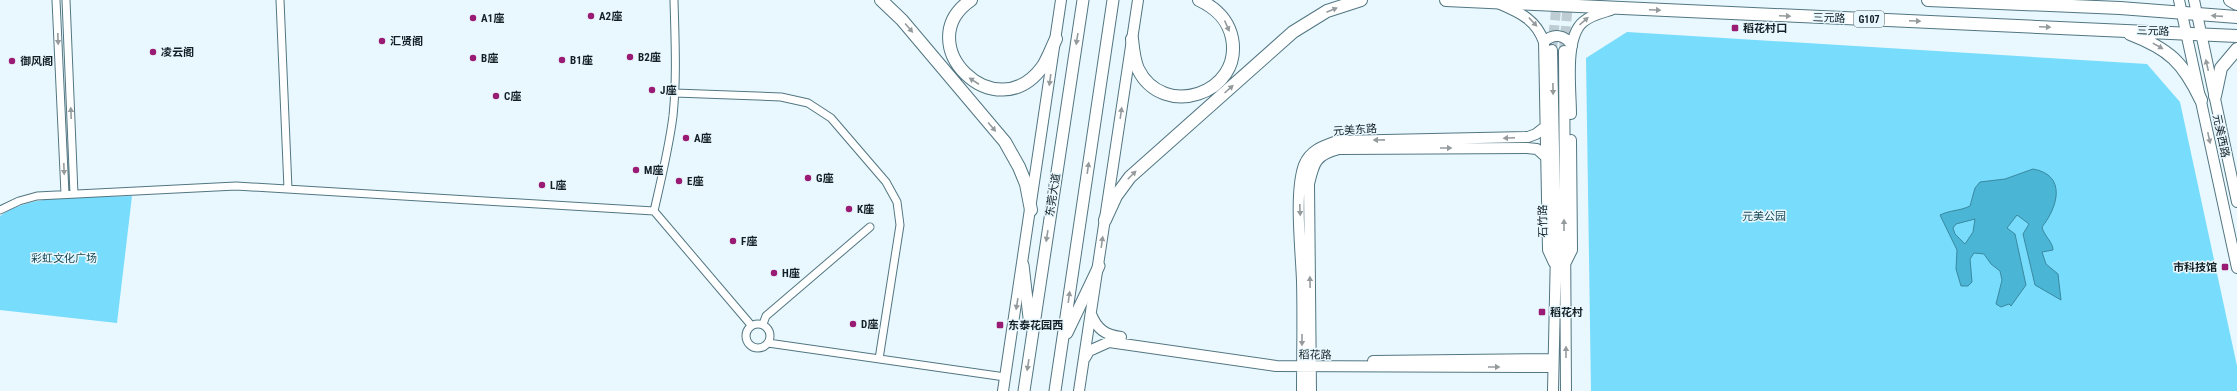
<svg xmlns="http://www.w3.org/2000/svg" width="2237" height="391" font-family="'Roboto Condensed','Noto Sans SC',sans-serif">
	<rect width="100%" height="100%" fill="#e9f8fe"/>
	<!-- green -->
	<path fill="#78dcfc" d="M1627 32 2147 64 2180 102 2237 366V391H1591L1586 58Z
		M132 196 117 323 0 310V216C30 193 94 197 132 196Z"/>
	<!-- water -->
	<path fill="#4ab5d5" stroke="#3a89a0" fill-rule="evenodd" d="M2033 169C2067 175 2058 207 2042 227 2044 236 2053 242 2053 250L2042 252 2046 264 2058 274 2061 300 2035 285 2023 234 2029 224 2017 215 2007 228 2015 234 2026 285 2011 306 2009 304 2001 307 1996 304 2002 280 2000 271 1991 264 1984 254 1974 253 1970 259 1972 282 1968 286H1961L1956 269 1957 250 1940 215C1950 210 1960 211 1970 206L1975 188 1980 182 2005 179ZM1975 219 1973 232 1965 244 1955 234 1953 228 1956 224Z"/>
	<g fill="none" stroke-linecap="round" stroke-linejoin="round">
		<!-- secondary-tunnel -->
		<path stroke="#becdd3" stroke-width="10" stroke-dasharray="10 5" stroke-linecap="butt" d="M1552 50 1557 0
			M1564 51 1568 0"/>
		<!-- street casing -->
		<g stroke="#527682" stroke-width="9">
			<path id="street" d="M56 0 65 194
				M66 0 74 194
				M280 0 288 189
				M675 93 781 97 808 103 831 118 886 182 897 202 900 225 879 359
				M0 210 19 201 37 196 236 186 654 211C661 180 669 148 673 116 677 77 675 39 674 0
				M654 211 751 325
				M746 336a12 12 0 1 1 24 0a12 12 0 1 1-24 0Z
				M763 324 766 316 870 227
				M768 343 1005 377"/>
		</g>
		<!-- secondary casing -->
		<g stroke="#527682" stroke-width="12">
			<path id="secondary" d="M2179 0 2237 268
				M2194 0 2237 202
				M1500 4C1521 13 1536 20 1544 42L1548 250 1554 263
				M1544 42C1553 33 1565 34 1572 46
				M1552 50 1556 250 1553 391
				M1564 51 1566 391
				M1571 114C1571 90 1564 38 1583 22 1591 15 1601 13 1611 10
				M1565 264 1572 250 1571 140
				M1091 314C1097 329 1105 335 1121 337
				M1085 358 1089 351 1109 342 1276 366 1553 367
				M1373 361 1553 359
				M1003 391 1061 0
				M1079 391 1138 0
				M1302 391C1302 354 1303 318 1302 281 1301 251 1294 192 1304 165 1310 150 1323 146 1337 141L1528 137 1536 134 1545 127
				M1311 391 1309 184C1314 162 1316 155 1339 149L1527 148 1537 149 1546 157"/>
		</g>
		<!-- primary casing -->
		<g stroke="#527682" stroke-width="13">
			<path id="primary" d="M1023 265 1030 326
				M1067 333 1099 266
				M1024 391 1083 0
				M1055 391 1113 0"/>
		</g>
		<!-- highway casing -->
		<g stroke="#527682" stroke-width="14">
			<path id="highway" d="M881 0 902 20 1005 142 1019 167 1026 184 1031 210
				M971 0C908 43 996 132 1043 66 1048 58 1052 47 1056 39
				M1446 0 2237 36
				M1928 0 2120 8 2237 17
				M2230 0 2237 4
				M2130 34C2169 49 2183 62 2201 100
				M1132 39C1133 49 1134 60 1138 69 1163 120 1243 94 1232 38 1228 19 1216 8 1199 0
				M2215 96 2221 68 2237 49
				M1105 220 1116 196 1130 177 1293 32 1327 11 1361 0"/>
		</g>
		<!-- street -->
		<use href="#street" stroke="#fff" stroke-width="7"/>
		<!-- secondary -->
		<use href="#secondary" stroke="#fff" stroke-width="10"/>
		<!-- primary -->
		<use href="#primary" stroke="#fff" stroke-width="11"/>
		<!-- highway -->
		<use href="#highway" stroke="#fff" stroke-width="12"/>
	</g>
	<!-- one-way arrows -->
	<defs><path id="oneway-solid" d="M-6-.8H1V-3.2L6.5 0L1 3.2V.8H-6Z"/></defs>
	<g fill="#959b9d">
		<use href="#oneway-solid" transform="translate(1332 10) rotate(-23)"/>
		<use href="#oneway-solid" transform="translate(1655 10) rotate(2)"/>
		<use href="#oneway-solid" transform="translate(1785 16) rotate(2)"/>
		<use href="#oneway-solid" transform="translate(2217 16) rotate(-176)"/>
		<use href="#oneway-solid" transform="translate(1584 21) rotate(-41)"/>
		<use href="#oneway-solid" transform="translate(1915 21) rotate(2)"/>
		<use href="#oneway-solid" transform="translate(1533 22) rotate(47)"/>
		<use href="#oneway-solid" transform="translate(1227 26) rotate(66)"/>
		<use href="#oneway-solid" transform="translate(2045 27) rotate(3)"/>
		<use href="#oneway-solid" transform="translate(909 28) rotate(50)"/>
		<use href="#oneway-solid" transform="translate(58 39) rotate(88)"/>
		<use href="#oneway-solid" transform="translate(1077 39) rotate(99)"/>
		<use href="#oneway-solid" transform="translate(2158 46) rotate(29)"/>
		<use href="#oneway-solid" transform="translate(2207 65) rotate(-103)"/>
		<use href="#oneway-solid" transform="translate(1050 80) rotate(98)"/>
		<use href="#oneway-solid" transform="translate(974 81) rotate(-147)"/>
		<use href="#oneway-solid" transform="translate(1229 89) rotate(-42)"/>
		<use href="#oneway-solid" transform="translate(1553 89) rotate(89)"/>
		<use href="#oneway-solid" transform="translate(71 113) rotate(-92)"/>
		<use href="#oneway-solid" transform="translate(1121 113) rotate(-82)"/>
		<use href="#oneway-solid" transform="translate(992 127) rotate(50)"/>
		<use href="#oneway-solid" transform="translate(1509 138) rotate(178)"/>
		<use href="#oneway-solid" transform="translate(2209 138) rotate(78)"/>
		<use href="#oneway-solid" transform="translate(1379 140) rotate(179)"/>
		<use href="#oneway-solid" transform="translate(1446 148)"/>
		<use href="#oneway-solid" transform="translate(1088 168) rotate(-82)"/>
		<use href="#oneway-solid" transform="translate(64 169) rotate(88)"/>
		<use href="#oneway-solid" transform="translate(1132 175) rotate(-45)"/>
		<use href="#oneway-solid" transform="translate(1300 210) rotate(88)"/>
		<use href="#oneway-solid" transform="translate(1564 225) rotate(-90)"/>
		<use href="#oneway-solid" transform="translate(1047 236) rotate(99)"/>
		<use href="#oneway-solid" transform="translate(1102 242) rotate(-82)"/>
		<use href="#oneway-solid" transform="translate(1310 282) rotate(-91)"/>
		<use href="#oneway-solid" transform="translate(1069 297) rotate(-82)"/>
		<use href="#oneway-solid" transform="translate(1017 304) rotate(99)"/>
		<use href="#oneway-solid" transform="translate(1302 340) rotate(90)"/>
		<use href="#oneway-solid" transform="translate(1566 352) rotate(-90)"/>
		<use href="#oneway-solid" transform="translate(1028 365) rotate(99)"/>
		<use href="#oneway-solid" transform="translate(1494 367)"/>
	</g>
	<!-- markers -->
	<g fill="#991b73" stroke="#e9f8fe" stroke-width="1.5">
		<circle cx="591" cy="16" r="4"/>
		<circle cx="473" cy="18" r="4"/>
		<rect x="1731" y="24" width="8" height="8" rx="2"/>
		<circle cx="382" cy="41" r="4"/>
		<circle cx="153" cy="52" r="4"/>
		<circle cx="630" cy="57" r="4"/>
		<circle cx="473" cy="58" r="4"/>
		<circle cx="562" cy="60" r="4"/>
		<circle cx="12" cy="61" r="4"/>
		<circle cx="652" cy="90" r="4"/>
		<circle cx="496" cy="96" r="4"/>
		<circle cx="686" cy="138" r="4"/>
		<circle cx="636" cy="170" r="4"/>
		<circle cx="808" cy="178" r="4"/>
		<circle cx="679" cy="181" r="4"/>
		<circle cx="542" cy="185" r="4"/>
		<circle cx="849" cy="209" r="4"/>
		<circle cx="733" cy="241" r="4"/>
		<rect x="2221" y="263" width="8" height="8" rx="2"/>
		<circle cx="774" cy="273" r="4"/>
		<rect x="1538" y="308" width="8" height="8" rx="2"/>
		<circle cx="853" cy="324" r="4"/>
		<rect x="996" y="321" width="8" height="8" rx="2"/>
	</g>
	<g text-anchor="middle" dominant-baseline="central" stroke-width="3" stroke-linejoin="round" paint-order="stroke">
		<!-- shield labels -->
		<rect fill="#e9f8fe" stroke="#536267" stroke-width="1" x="1854" y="11" width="30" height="16" rx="3"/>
		<g font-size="10" font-weight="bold" fill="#132126">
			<text x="1869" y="19">G107</text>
		</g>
		<!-- poi labels -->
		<g font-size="11" font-weight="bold" fill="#132126" stroke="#e9f8fe" text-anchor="start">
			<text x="599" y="16">A2座</text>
			<text x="481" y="18">A1座</text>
			<text x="1743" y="28">稻花村口</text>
			<text x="390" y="41">汇贤阁</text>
			<text x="161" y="52">凌云阁</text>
			<text x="638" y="57">B2座</text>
			<text x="481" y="58">B座</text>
			<text x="570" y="60">B1座</text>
			<text x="20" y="61">御风阁</text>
			<text x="660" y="90">J座</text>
			<text x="504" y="96">C座</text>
			<text x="694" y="138">A座</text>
			<text x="644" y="170">M座</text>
			<text x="816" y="178">G座</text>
			<text x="687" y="181">E座</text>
			<text x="550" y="185">L座</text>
			<text x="857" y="209">K座</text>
			<text x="741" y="241">F座</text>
			<text x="2217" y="267" text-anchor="end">市科技馆</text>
			<text x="782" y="273">H座</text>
			<text x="1550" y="312">稻花村</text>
			<text x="861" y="324">D座</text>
			<text x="1008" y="325">东泰花园西</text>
		</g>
		<!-- street labels -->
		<g font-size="11" fill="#132126" stroke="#e9f8fe">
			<text transform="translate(1829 18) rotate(2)">三元路</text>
			<text transform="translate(2153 31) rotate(2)">三元路</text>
			<text transform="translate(1355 130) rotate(-4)">元美东路</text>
			<text transform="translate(2221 136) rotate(78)">元美西路</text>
			<text transform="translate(1053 195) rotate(-81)">东莞大道</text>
			<text transform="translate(1543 221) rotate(-91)">石竹路</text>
			<text transform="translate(1315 355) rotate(1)">稻花路</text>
		</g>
		<!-- park labels -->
		<g font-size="11" fill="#194755" stroke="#e9f8fe">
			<text x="1764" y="216">元美公园</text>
			<text x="64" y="258">彩虹文化广场</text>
		</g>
	</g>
</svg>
